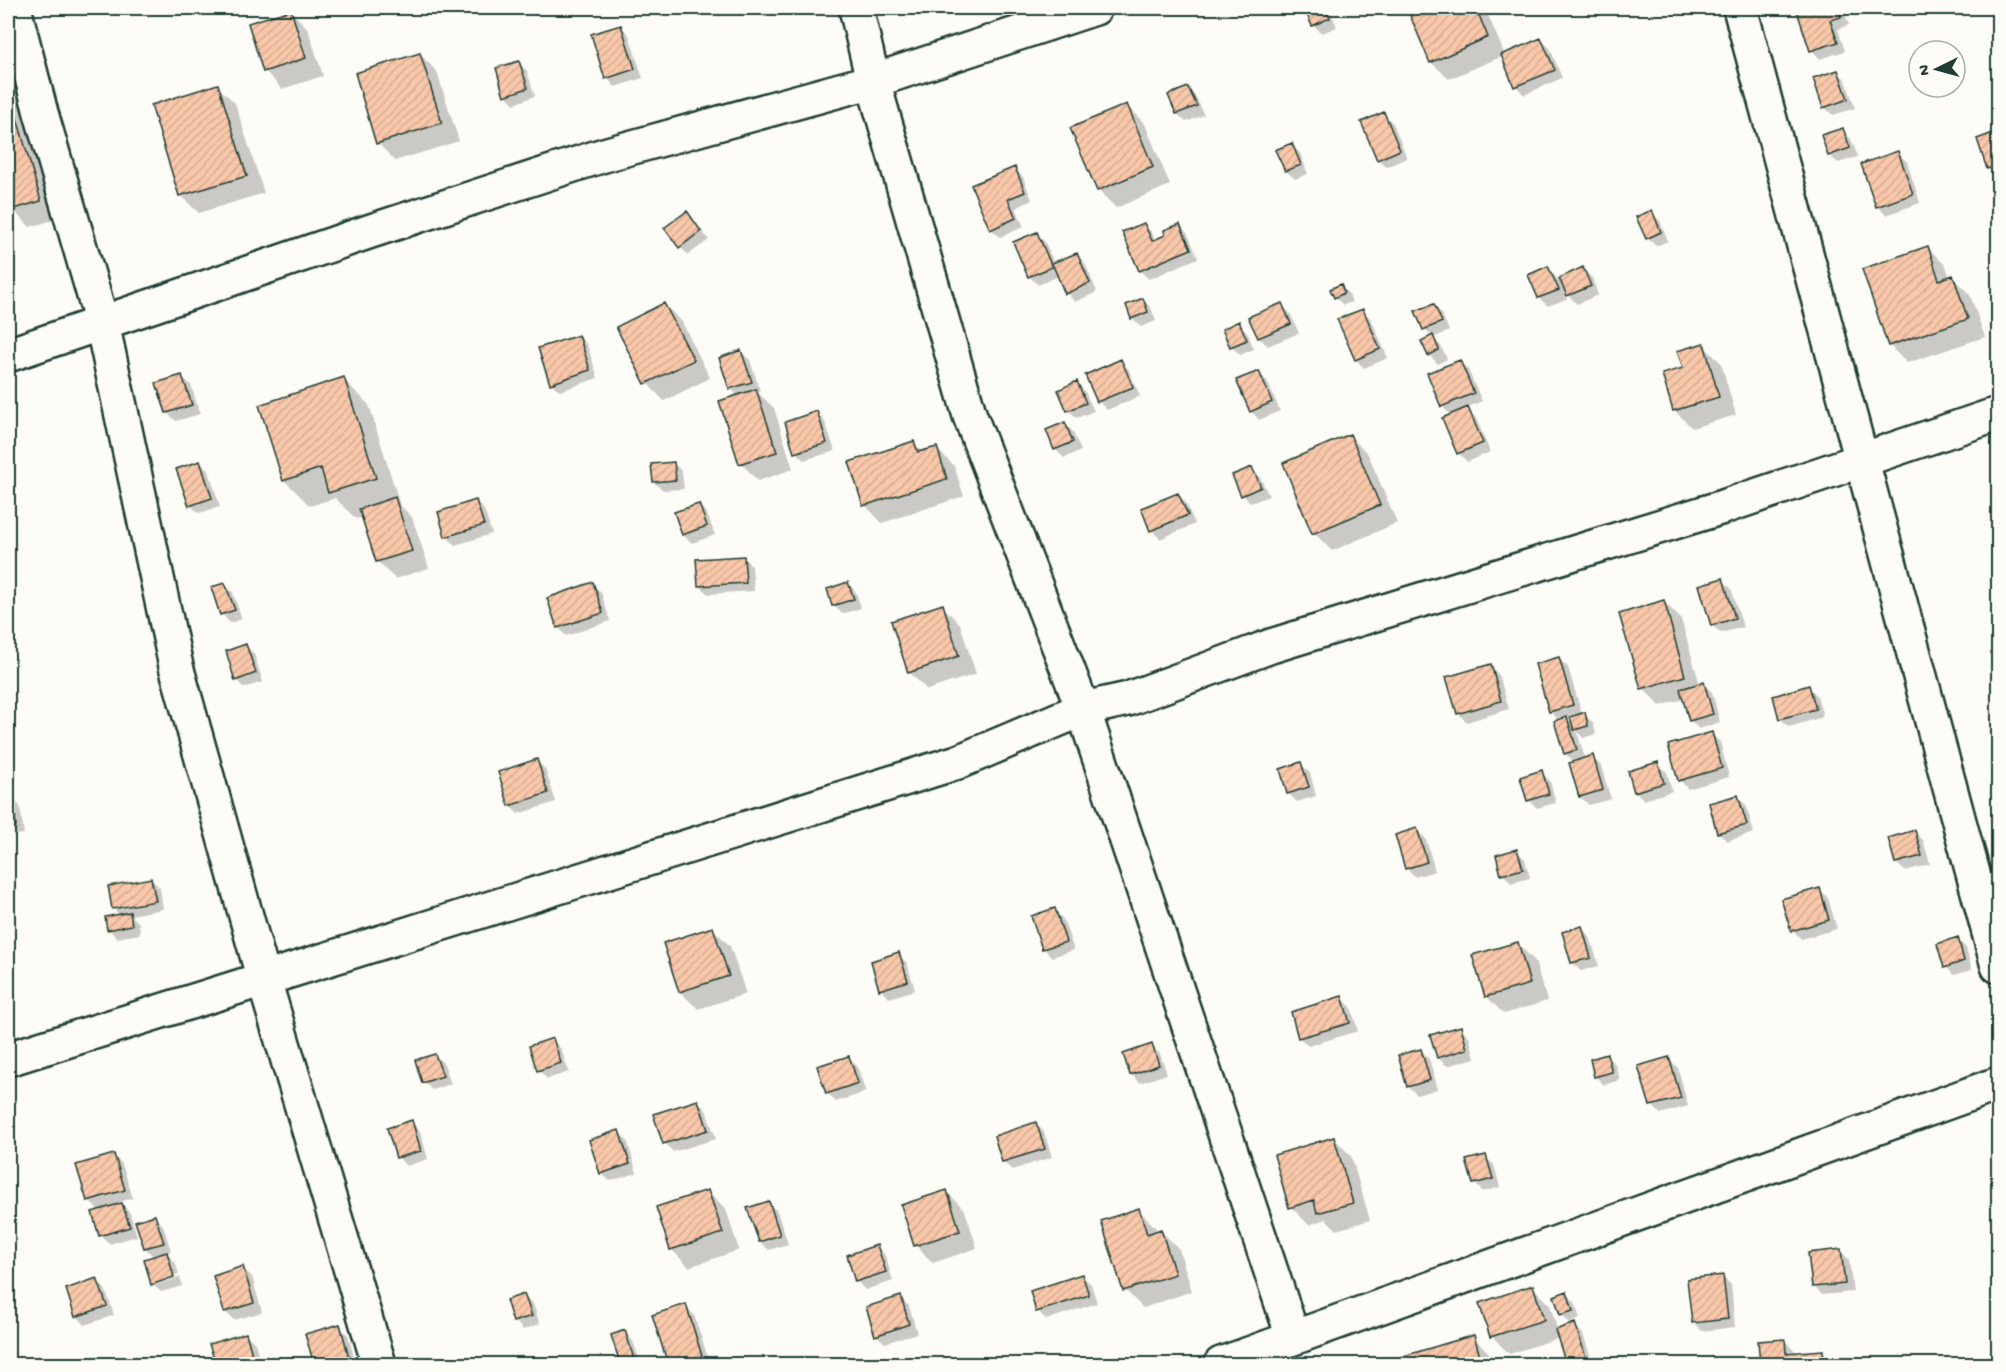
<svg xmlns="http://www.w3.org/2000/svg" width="2006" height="1372" font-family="'Gochi Hand',sans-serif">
	<defs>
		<pattern id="building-hatch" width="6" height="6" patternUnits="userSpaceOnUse" patternTransform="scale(1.5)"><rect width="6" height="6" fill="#f9c7a9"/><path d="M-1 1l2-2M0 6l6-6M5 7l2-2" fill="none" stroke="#d5ac92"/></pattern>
	</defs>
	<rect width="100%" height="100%" fill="#fdfcf7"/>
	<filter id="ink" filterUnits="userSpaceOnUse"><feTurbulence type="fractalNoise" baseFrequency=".0167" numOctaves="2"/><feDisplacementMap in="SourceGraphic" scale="12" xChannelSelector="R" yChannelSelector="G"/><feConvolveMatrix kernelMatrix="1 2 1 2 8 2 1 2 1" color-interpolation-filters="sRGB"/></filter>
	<g filter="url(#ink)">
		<!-- shadow -->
		<path fill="#0003" fill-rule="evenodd" d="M1306 8H1329L1337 27 1322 33 1313 25Z
			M1408 8H1485L1505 55 1541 40 1550 48 1562 78 1524 95 1516 86 1503 56 1449 79 1431 62Z
			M1797 8H1843L1849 25 1838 29 1845 51 1820 59 1812 50Z
			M291 11 308 29 323 76 282 89 265 71Z
			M621 26 629 35 643 78 615 87 607 78Z
			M420 54 437 72 459 141 395 161 378 143Z
			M8 61 12 76 8 77 19 88 57 219 30 227 12 209 8 193Z
			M519 63 527 71 535 96 514 104 506 95Z
			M1838 72 1846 80 1855 108 1833 115 1824 107Z
			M217 86 235 103 264 193 199 213 181 196 153 106Z
			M1188 89 1196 97 1204 115 1186 122 1177 114 1170 96Z
			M1127 106 1145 124 1170 185 1116 208 1098 190Z
			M1384 114 1393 123 1407 158 1386 167 1378 159Z
			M1843 130 1851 139 1858 157 1838 163 1829 155Z
			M1998 133V176L1997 177 1988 168 1979 140Z
			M1291 145 1300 153 1308 174 1295 179 1286 171 1277 150Z
			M1898 153 1907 162 1920 203 1886 215 1877 206Z
			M1014 168 1023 177 1032 200 1016 208 1024 227 1000 237 991 229Z
			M1651 212 1660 221 1668 241 1656 246 1647 238Z
			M687 213 709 240 688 255 680 247Z
			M1144 224 1152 233 1156 241 1167 236 1180 226 1188 234 1198 258 1149 279 1140 271 1124 232Z
			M1036 234 1045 242 1054 264 1077 255 1085 263 1097 292 1075 302 1067 293 1059 276 1038 285 1029 276Z
			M1928 248 1946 266 1950 278 1953 277 1970 295 1985 337 1907 363 1889 345Z
			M1548 268 1558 280 1583 269 1592 278 1598 295 1577 304 1563 290 1567 299 1548 306 1539 298 1530 276Z
			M1340 286 1349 294 1352 302 1343 305 1335 297Z
			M1142 299 1151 308 1156 321 1141 327 1132 318Z
			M664 304 682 322 710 378 664 401 647 383 618 327Z
			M1281 305 1290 313 1299 333 1268 346 1259 338 1250 318Z
			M1433 305 1442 314 1449 331 1433 338 1441 346 1447 359 1438 364 1429 355 1433 337 1425 329Z
			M1362 310 1371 319 1388 358 1364 368 1356 360Z
			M1238 323 1247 332 1254 349 1240 355 1231 346Z
			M579 336 587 345 598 378 560 391 551 383Z
			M1703 345 1721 363 1736 415 1692 428 1674 410 1684 370Z
			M741 352 750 360 760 391 757 392 774 408 793 469 758 481 741 463 738 396 730 388Z
			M1121 361 1129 370 1140 396 1107 410 1098 401Z
			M1459 361 1468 370 1482 401 1466 408 1476 418 1490 452 1467 462 1459 453 1451 416 1442 406Z
			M1258 372 1267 381 1280 411 1259 420 1251 411Z
			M182 377 191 385 200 414 176 421 167 413Z
			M343 379 369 405 400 505 412 517 429 568 395 579 377 561 363 517 356 519 335 498 310 506 284 480Z
			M1077 383 1085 392 1094 411 1077 418 1068 410Z
			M816 413 825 422 835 451 804 460 796 452Z
			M1065 424 1073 432 1081 451 1064 458 1055 449Z
			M1350 436 1368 454 1397 523 1332 551 1314 533Z
			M914 443 923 452 936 448 954 466 964 496 882 523 865 505Z
			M200 462 209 471 220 507 199 513 190 505Z
			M674 463 682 472 684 489 663 490 654 482Z
			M1252 469 1260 477 1269 496 1251 503 1243 495Z
			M1178 494 1186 503 1195 524 1160 539 1152 530 1143 509Z
			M476 502 484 510 492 534 455 545 447 537 439 513Z
			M699 505 707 514 715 535 692 543 683 535 676 513Z
			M743 557 752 566 754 591 708 594 699 586Z
			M1722 580 1731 588 1743 627 1721 633 1712 625Z
			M848 583 856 592 861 608 842 614 834 605 829 590Z
			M225 584 233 593 242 619 230 623 222 614Z
			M592 584 601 592 610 621 566 636 558 627Z
			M1664 602 1681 619 1700 685 1703 684 1712 692 1720 722 1699 729 1690 720 1684 699 1660 706 1643 688Z
			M942 606 960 624 976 674 927 690 909 672Z
			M246 646 254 654 263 682 244 688 236 680Z
			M1559 659 1568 667 1582 715 1584 714 1593 723 1596 734 1583 738 1577 731 1585 759 1592 757 1601 766 1611 799 1589 805 1580 797 1574 763 1565 753 1559 721 1550 711ZM1571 716 1574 725 1566 718Z
			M1490 666 1499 675 1509 709 1467 722 1458 713Z
			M1809 687 1817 696 1823 717 1789 727 1780 718Z
			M1711 734 1720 742 1729 777 1688 789 1680 780Z
			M536 760 545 769 556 802 518 814 510 806Z
			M1301 764 1310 773 1316 796 1297 802 1288 793Z
			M1658 764 1667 772 1672 791 1644 800 1635 791Z
			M1541 772 1550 781 1556 803 1537 808 1529 800Z
			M11 797 20 806 24 834 8 836V798Z
			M1737 797 1746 805 1754 833 1727 841 1718 832Z
			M1417 830 1426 839 1435 871 1415 877 1406 868Z
			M1914 832 1923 840 1930 864 1905 871 1896 863Z
			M1516 850 1525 859 1530 878 1511 883 1503 874Z
			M151 879 160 888 163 909 131 915 139 923 140 934 117 938 109 929 120 916 113 908Z
			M1820 890 1828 898 1837 929 1801 939 1793 930Z
			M1054 910 1063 919 1074 950 1052 957 1043 948Z
			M712 928 730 946 746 994 698 1009 680 992Z
			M1582 928 1590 937 1599 966 1581 971 1572 963Z
			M1957 939 1966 948 1972 970 1954 975 1946 967Z
			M1517 943 1535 961 1547 1001 1504 1014 1487 997 1474 956Z
			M898 954 907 963 915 990 889 998 881 990 872 962Z
			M1342 998 1351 1007 1358 1031 1308 1046 1299 1037Z
			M1460 1028 1469 1036 1475 1058 1447 1066 1438 1058Z
			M552 1040 561 1049 569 1072 547 1079 539 1070Z
			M1152 1046 1160 1054 1167 1074 1140 1083 1131 1074Z
			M1421 1050 1429 1059 1438 1089 1417 1095 1408 1086Z
			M435 1055 444 1064 451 1084 432 1090 424 1082Z
			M1606 1056 1615 1064 1620 1080 1604 1085 1595 1076Z
			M849 1057 857 1066 866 1092 836 1102 827 1093Z
			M1669 1059 1678 1068 1688 1106 1660 1114 1652 1105Z
			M698 1101 706 1110 716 1139 673 1152 665 1143Z
			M411 1122 420 1131 428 1159 406 1166 398 1157Z
			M1036 1124 1044 1132 1052 1157 1012 1170 1003 1162Z
			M618 1132 627 1140 637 1173 610 1181 601 1173Z
			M1334 1138 1351 1156 1370 1220 1337 1230 1326 1219 1309 1225 1291 1207Z
			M114 1156 122 1164 133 1198 120 1202 130 1213 137 1236 109 1244 101 1235 99 1211 88 1200Z
			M1485 1157 1494 1165 1500 1187 1483 1192 1475 1184 1468 1161Z
			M708 1192 726 1209 739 1250 689 1267 671 1249Z
			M947 1192 965 1210 977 1248 933 1263 915 1245Z
			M768 1203 777 1211 788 1244 769 1250 760 1242Z
			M1139 1210 1156 1228 1157 1232 1161 1231 1179 1249 1192 1291 1143 1308 1125 1290Z
			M154 1217 163 1225 171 1251 166 1253 175 1262 179 1274 156 1282V1285L180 1277 182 1286 161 1292 152 1284 154 1257 145 1248Z
			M877 1247 885 1255 893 1281 865 1290 857 1281Z
			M1840 1251 1849 1259 1853 1292 1822 1295 1813 1286Z
			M243 1268 252 1277 262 1312 234 1320 225 1312 215 1277Z
			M1082 1276 1091 1284 1097 1303 1046 1320 1038 1311Z
			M1722 1276 1731 1285 1735 1327 1702 1331 1693 1322Z
			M96 1280 105 1289 114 1315 85 1325 77 1316Z
			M1533 1287 1550 1305 1558 1331 1575 1325 1583 1334 1593 1364H1568L1559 1338 1509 1354 1492 1336Z
			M1566 1293 1575 1302 1580 1319 1570 1323 1561 1314Z
			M524 1296 533 1304 540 1324 523 1330 515 1321Z
			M900 1298 909 1306 917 1333 885 1343 876 1335Z
			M685 1306 694 1315 710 1364H669L654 1316Z
			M339 1326 348 1335 356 1364H316L307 1335Z
			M625 1332 633 1341 641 1364H624L621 1362Z
			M246 1335 255 1343 261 1364H217L211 1345Z
			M1473 1337 1500 1364H1383Z
			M1785 1340 1798 1354 1822 1351 1836 1364H1762L1759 1342Z"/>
		<!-- building -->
		<path fill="url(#building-hatch)" stroke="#1f3d34" stroke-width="1.5" d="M1304 8H1325L1330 18 1312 26Z
			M1407 8H1476L1488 37 1430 63Z
			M1796 8H1838L1841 17 1830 20 1838 42 1810 51Z
			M291 10 306 58 263 72 248 23Z
			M621 25 635 69 605 79 591 34Z
			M1541 38 1555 70 1514 87 1501 55Z
			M420 53 442 123 376 144 355 73Z
			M519 61 528 88 504 96 496 68Z
			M1838 70 1848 99 1823 108 1813 78Z
			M218 84 247 176 179 196 151 105Z
			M8 87 41 201 11 210 8 198Z
			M1188 87 1197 106 1176 114 1168 95Z
			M1127 104 1153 167 1097 191 1070 128Z
			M1384 112 1400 150 1377 160 1361 122Z
			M1843 128 1850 148 1828 156 1821 135Z
			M1998 131V165L1987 169 1977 139Z
			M1292 143 1301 165 1285 171 1275 150Z
			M1898 151 1913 194 1876 207 1861 164Z
			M1015 167 1025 192 1008 199 1016 218 990 230 971 185Z
			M1652 210 1661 232 1646 239 1636 217Z
			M687 211 701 231 679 248 664 228Z
			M1144 223 1152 241 1165 235 1164 230 1180 224 1191 249 1139 271 1122 232Z
			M1037 232 1052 267 1028 277 1013 242Z
			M1928 246 1939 280 1953 275 1968 319 1888 346 1862 269Z
			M1077 253 1090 283 1065 294 1052 263Z
			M1548 266 1559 290 1538 298 1528 275Z
			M1583 267 1591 286 1567 296 1559 278Z
			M1341 284 1344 293 1334 298 1330 289Z
			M1143 298 1148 312 1131 319 1126 305Z
			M664 303 694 360 645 384 616 327Z
			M1282 303 1291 324 1258 338 1248 317Z
			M1434 304 1442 322 1423 330 1415 311Z
			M1363 309 1380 349 1355 360 1337 319Z
			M1239 321 1247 340 1230 347 1222 329Z
			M579 335 590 370 550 384 538 348Z
			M1433 335 1439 350 1428 356 1421 341Z
			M1704 343 1719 397 1673 411 1662 374 1683 368 1677 351Z
			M741 350 752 382 729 389 719 358Z
			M1121 359 1133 387 1097 402 1085 375Z
			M1460 360 1474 393 1441 407 1427 373Z
			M1259 371 1272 402 1250 412 1236 380Z
			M182 375 192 405 166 413 156 383Z
			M344 377 376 478 328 493 321 468 283 481 259 405Z
			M1077 381 1086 403 1067 411 1058 390Z
			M756 389 777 452 739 464 719 401Z
			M1468 407 1483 443 1457 454 1442 418Z
			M817 411 827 443 794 453 785 422Z
			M1065 422 1073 442 1054 450 1046 430Z
			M1350 434 1380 505 1312 534 1283 463Z
			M914 441 918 452 937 447 947 479 863 506 849 462Z
			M200 461 212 498 189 506 176 469Z
			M674 462 676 480 653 482 651 464Z
			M1252 467 1261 487 1241 496 1232 475Z
			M1178 493 1188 515 1150 531 1141 508Z
			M395 497 412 551 376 562 359 509Z
			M476 500 484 525 445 537 438 512Z
			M699 504 707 526 682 535 674 512Z
			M744 556 746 583 698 586 696 559Z
			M1723 578 1735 618 1711 626 1699 585Z
			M593 582 603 613 557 628 547 598Z
			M848 582 854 599 832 606 827 589Z
			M225 583 235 610 220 615 211 587Z
			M1664 600 1685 676 1641 689 1619 614Z
			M943 604 959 656 908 673 891 621Z
			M246 644 256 673 235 681 226 651Z
			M1559 657 1573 705 1549 712 1535 664Z
			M1491 664 1501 701 1457 714 1446 677Z
			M1704 682 1713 714 1689 721 1680 689Z
			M1809 685 1816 709 1779 719 1773 696Z
			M1585 712 1588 726 1574 730 1570 717Z
			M1567 717 1577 750 1564 754 1554 721Z
			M1712 732 1722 768 1678 781 1668 745Z
			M1593 755 1603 790 1579 797 1569 763Z
			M537 759 548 793 509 806 498 772Z
			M1301 762 1309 787 1287 794 1280 769Z
			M1658 762 1664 783 1634 792 1628 771Z
			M1542 770 1549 794 1527 801 1520 777Z
			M1738 795 1747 825 1717 833 1709 803Z
			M8 796H12L16 826 8 827Z
			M1417 828 1427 862 1405 869 1395 835Z
			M1915 830 1922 856 1895 863 1888 838Z
			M1517 849 1523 869 1501 875 1496 855Z
			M151 878 156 901 112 909 108 886Z
			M1820 888 1829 920 1791 931 1781 899Z
			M1055 908 1066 942 1042 949 1031 916Z
			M130 912 132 925 107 930 105 917Z
			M1582 926 1591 958 1571 963 1562 932Z
			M713 927 729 976 679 992 663 943Z
			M1958 937 1964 961 1944 968 1937 944Z
			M1518 942 1530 984 1485 997 1472 955Z
			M899 952 908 981 879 990 871 961Z
			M1342 996 1350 1023 1298 1038 1291 1012Z
			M1461 1026 1467 1049 1437 1058 1430 1035Z
			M553 1038 561 1063 537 1071 529 1046Z
			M1152 1044 1159 1065 1130 1075 1123 1054Z
			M1421 1049 1430 1080 1407 1087 1398 1055Z
			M435 1054 443 1076 422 1083 415 1060Z
			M1607 1054 1612 1072 1594 1077 1590 1059Z
			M849 1056 858 1083 826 1094 817 1066Z
			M1669 1057 1681 1098 1650 1106 1638 1066Z
			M698 1100 708 1130 663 1144 653 1114Z
			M412 1120 421 1151 396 1158 387 1128Z
			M1036 1122 1045 1149 1002 1162 994 1136Z
			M619 1130 630 1164 600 1174 589 1140Z
			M1334 1137 1353 1203 1317 1213 1314 1200 1289 1208 1274 1155Z
			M114 1154 125 1190 87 1201 76 1165Z
			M1486 1155 1493 1179 1473 1184 1466 1160Z
			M708 1190 723 1233 670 1250 656 1207Z
			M947 1190 960 1231 914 1246 901 1205Z
			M769 1201 780 1235 759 1242 747 1208Z
			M122 1203 130 1227 99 1236 92 1212Z
			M1139 1208 1147 1234 1161 1229 1175 1274 1123 1291 1101 1221Z
			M155 1215 164 1243 144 1248 135 1221Z
			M877 1245 886 1272 855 1282 847 1255Z
			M1841 1249 1845 1284 1812 1287 1808 1253Z
			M167 1252 174 1277 151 1285 144 1259Z
			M243 1266 254 1303 224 1312 213 1276Z
			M1082 1274 1089 1295 1036 1312 1030 1291Z
			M1723 1275 1728 1319 1692 1323 1687 1279Z
			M97 1278 107 1306 75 1317 66 1289Z
			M1533 1285 1544 1320 1490 1337 1479 1303Z
			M1567 1291 1573 1311 1560 1315 1554 1296Z
			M524 1294 532 1316 513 1322 506 1300Z
			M901 1296 909 1324 875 1336 866 1307Z
			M686 1304 702 1356 675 1364H668L652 1315Z
			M1575 1323 1588 1364H1566L1555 1330Z
			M340 1324 349 1357 324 1364H314L305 1334Z
			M625 1330 634 1359 620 1363 611 1335Z
			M246 1333 253 1358 231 1364H216L209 1344Z
			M1474 1335 1482 1364H1377Z
			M1785 1339 1786 1353 1823 1350 1824 1364H1760L1758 1341Z"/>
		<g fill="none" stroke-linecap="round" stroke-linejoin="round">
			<!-- minor casing -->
			<g stroke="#1f3d34" stroke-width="38">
				<path id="minor" d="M14 8 41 113 102 323 176 666 264 980 379 1364
					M856 8 873 81 970 416 1083 709 1293 1337
					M1740 8 1998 966
					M8 355 371 231 604 155 873 81 1095 8
					M8 1059 958 762 1083 709 1128 699 1271 646 1720 508 1998 414
					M1221 1364 1998 1084"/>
			</g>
			<!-- minor -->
			<use href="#minor" stroke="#fdfcf7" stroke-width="33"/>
		</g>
	</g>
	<!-- margin -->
	<rect width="2006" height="1372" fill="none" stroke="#fdfcf7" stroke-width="30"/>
	<rect x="15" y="15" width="1976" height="1342" fill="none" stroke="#1f3d34" stroke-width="2" filter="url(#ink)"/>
	<!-- north arrow -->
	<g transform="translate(1937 69) rotate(265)"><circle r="28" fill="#fdfcf7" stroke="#a4b0a9" stroke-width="1.5"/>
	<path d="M0-4.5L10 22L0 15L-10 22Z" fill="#1f3d34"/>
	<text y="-9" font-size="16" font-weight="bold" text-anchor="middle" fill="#1f3d34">N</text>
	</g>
</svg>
